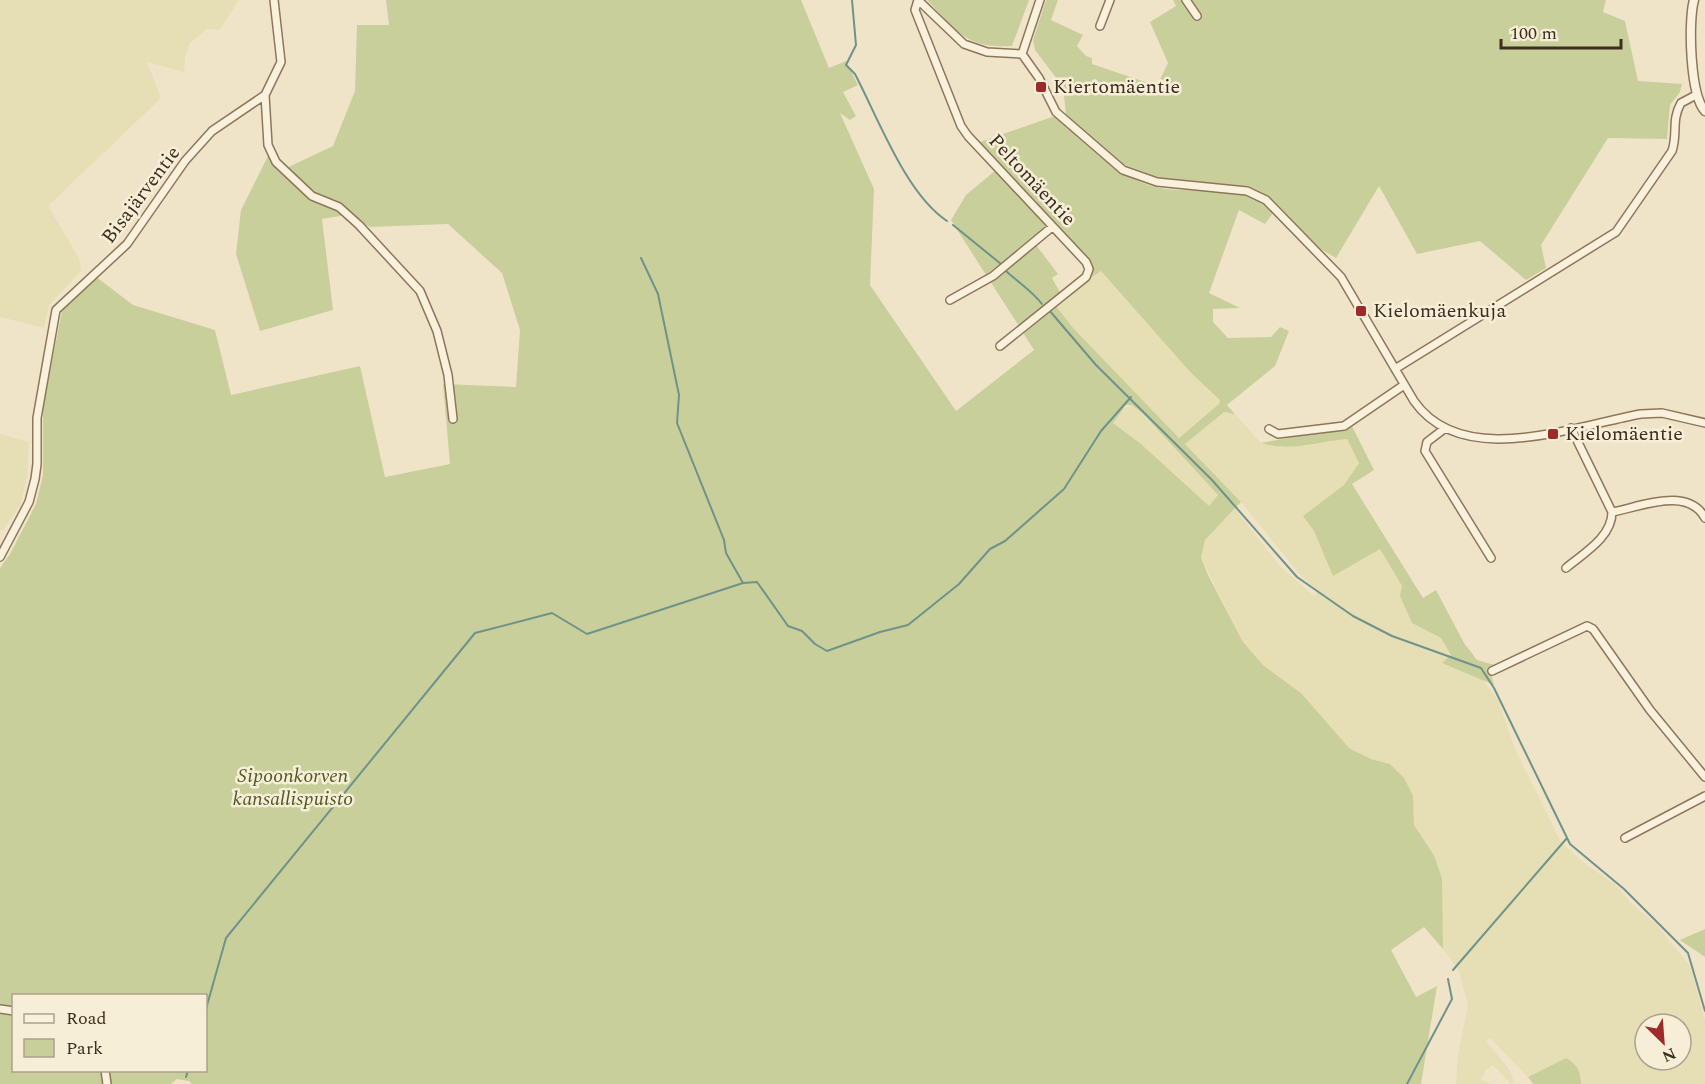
<svg xmlns="http://www.w3.org/2000/svg" width="1705" height="1084" font-family="Spectral,serif">
	<rect width="100%" height="100%" fill="#f0e4c8"/>
	<!-- farmland -->
	<path fill="#e6deb5" fill-rule="evenodd" d="M0 0H239L220 30 207 29 190 43 185 58 184 72 147 62 161 98 48 206 79 258 81 271 49 305 44 328 0 317Z
		M1101 271 1191 373 1220 399 1219 404 1179 438 1074 329 1055 305Z
		M1132 404 1218 495 1209 507 1141 444 1113 423 1119 412Z
		M1224 412 1235 414 1262 444 1275 446H1306L1347 439 1359 462 1344 486 1303 516 1314 531 1333 575 1380 549 1402 586 1412 623 1441 638 1451 655 1442 663 1482 679 1498 700 1515 749 1561 842 1584 863 1615 884 1633 905 1656 924 1690 966 1705 1020V1084H1581L1582 1077 1573 1061 1566 1058 1528 1077 1490 1038 1486 1041 1509 1069 1514 1082 1511 1084 1493 1065 1486 1070 1481 1080 1492 1084H1456L1458 1055 1468 1005 1459 971 1443 949 1434 854 1414 825 1413 796 1390 764 1371 759 1349 748 1323 722 1300 692 1263 665 1243 642 1201 558 1205 540 1235 509 1280 566 1315 597 1317 590 1301 576 1241 502 1185 444ZM1645 1024H1681V1060H1645Z
		M0 434 29 442 27 477 20 506 2 531 0 530Z"/>
	<!-- green -->
	<path fill="#c9cf9b" fill-rule="evenodd" d="M386 0H801L829 68 846 61 858 85 843 92 856 116 850 120 840 113 874 189 870 285 956 411 1034 350 1022 331 1055 305 1074 329 1179 438 1219 404 1220 400 1191 373 1101 271 1088 280 1092 269 977 143 1055 116C1086 143 1117 179 1160 188 1192 194 1254 183 1273 213L1265 224 1239 210 1209 293 1240 308 1213 309V322L1228 338 1271 337 1280 327 1289 331 1275 366 1227 405 1235 414 1224 412 1185 444 1241 502 1205 540 1201 558 1208 575 1243 642 1263 665 1301 693 1349 748 1371 759 1390 764 1404 778 1413 796 1414 825 1434 855 1442 879 1443 949 1424 927 1391 950 1416 997 1437 986 1421 1084H192L189 1081 177 1079 171 1084H0V568L10 554 36 504 43 475V407L62 311 95 276 133 305 215 330 231 395 360 366 385 477 450 464 443 384 516 387 520 330 502 273 448 224 370 227 346 215 322 219 333 310 260 331 236 254 241 210 268 156 280 171 333 146 355 91 357 25H389ZM1126 405H1132L1143 414 1218 495 1209 506 1141 444 1113 423ZM14 996H206V1070H14Z
		M927 0H1029L1012 46C966 49 957 31 927 0Z
		M1046 0H1058L1051 20 1083 35 1077 46 1086 56 1092 58V64L1157 86 1168 63 1150 22 1176 6 1173 0H1606L1603 12 1625 21 1638 81 1682 84 1680 92 1670 105 1667 139 1608 138 1541 245 1546 268 1526 280 1480 241 1417 254 1379 186 1336 258 1317 247 1269 197 1254 189 1158 177 1120 163 1094 143 1066 114 1063 87 1035 50 1033 40Z
		M996 170 1048 227 986 275 951 220 966 195Z
		M1036 245 1058 274 1052 278 1061 294 1019 326 990 281Z
		M1352 426 1374 470 1352 484 1423 598 1436 590 1464 643 1477 660 1498 666 1491 674 1494 685 1442 663 1451 655 1441 638 1412 623 1400 596 1402 586 1380 549 1333 576 1314 531 1303 516 1344 485 1359 463 1347 439C1318 442 1290 452 1261 443Z
		M1705 929V957L1680 940Z
		M1566 1058C1576 1062 1582 1074 1581 1084H1533L1528 1077Z"/>
	<g fill="none" stroke-linecap="round" stroke-linejoin="round">
		<!-- stream -->
		<path stroke="#6f938a" stroke-width="2" d="M852 0 856 45 846 65 855 74C878 118 906 194 947 221
			M953 225 1001 264
			M641 258 658 294 679 395 677 423 724 540 726 553 743 583
			M1006 271C1019 283 1031 290 1042 304
			M1049 310 1096 365 1212 480 1297 577 1353 616 1392 636 1481 668 1494 688 1570 844 1624 889 1688 953 1705 1011
			M1453 970 1567 838
			M206 1009 226 938 475 633 552 613 587 634 743 583 757 582 788 626 802 631 815 644 827 651 880 632 908 625 959 584 990 549 1005 541 1064 489 1101 431 1131 397
			M186 1077 188 1070
			M1407 1084 1452 999 1448 979"/>
		<!-- minor casing -->
		<g stroke="#8d765c" stroke-width="10">
			<path id="minor" d="M918 0 964 44 987 52 1022 54 1039 78 1056 112 1123 170 1157 182 1247 191 1266 200 1341 277 1414 401C1462 470 1574 426 1641 414L1662 413 1705 423
				M918 0 915 10 961 126 968 136 1086 262 1089 269 1086 277 1000 346
				M1186 0 1197 16
				M1100 26 1110 0
				M1022 54 1040 0
				M265 95 268 145 276 162 312 196 339 207 359 225 420 291 437 331 448 375 453 419
				M950 300 993 276 1052 227
				M1395 369 1616 232 1672 151C1678 134 1671 120 1681 103L1696 95
				M1269 429 1278 434 1344 426 1404 385
				M1444 429 1427 442 1425 451 1491 558
				M1612 512C1640 507 1688 486 1705 518
				M0 557 29 502 35 479 37 464V418L56 310 127 244 185 161 212 131 265 95 281 62 274 0
				M1566 568C1584 553 1612 537 1612 512L1571 428
				M1492 671 1587 626 1593 629 1650 710 1705 777
				M1625 838 1705 796
				M0 1009 14 1011
				M105 1070 107 1084"/>
		</g>
		<!-- tertiary casing -->
		<g stroke="#8d765c" stroke-width="11">
			<path id="tertiary" d="M1694 0C1688 21 1690 95 1705 111"/>
		</g>
		<!-- minor -->
		<use href="#minor" stroke="#faf1dc" stroke-width="7"/>
		<!-- tertiary -->
		<use href="#tertiary" stroke="#faf1dc" stroke-width="8"/>
	</g>
	<!-- markers -->
	<g fill="#9e2a2b" stroke="#f7eed8" stroke-width="2">
		<rect x="1035" y="81" width="12" height="12" rx="3"/>
		<rect x="1355" y="305" width="12" height="12" rx="3"/>
		<rect x="1547" y="428" width="12" height="12" rx="3"/>
	</g>
	<g text-anchor="middle" dominant-baseline="central" stroke-width="5" stroke-linejoin="round" paint-order="stroke">
		<!-- poi labels -->
		<g font-size="20" fill="#3d2e20" stroke="#f7eed8" text-anchor="start">
			<text x="1053" y="87">Kiertomäentie</text>
			<text x="1373" y="311">Kielomäenkuja</text>
			<text x="1565" y="434">Kielomäentie</text>
		</g>
		<!-- street labels -->
		<g font-size="20" fill="#3d2e20" stroke="#f7eed8">
			<text transform="translate(1032 180) rotate(47)">Peltomäentie</text>
			<text transform="translate(141 195) rotate(-53)">Bisajärventie</text>
		</g>
		<!-- park labels -->
		<g font-size="20" font-style="italic" fill="#4d5a26" stroke="#f7eed8">
			<text x="293" y="776">Sipoonkorven<tspan x="293" dy="23">kansallispuisto</tspan></text>
		</g>
	</g>
	<!-- legend -->
	<rect x="12" y="994" width="195" height="78" fill="#f7eed8" stroke="#ada18e" stroke-width="1.5"/>
	<rect x="24" y="1014" width="30" height="9" fill="#faf1dc" stroke="#ada18e" stroke-width="1.5"/>
	<text x="66" y="1024" font-size="18" fill="#3d2e20">Road</text>
	<rect x="24" y="1039" width="30" height="18" fill="#c9cf9b" stroke="#ada18e" stroke-width="1.5"/>
	<text x="66" y="1054" font-size="18" fill="#3d2e20">Park</text>
	<!-- north arrow -->
	<g transform="translate(1663 1042) rotate(155)"><circle r="28" fill="#f7eed8" stroke="#ada18e" stroke-width="1.5"/>
	<path d="M0-4.5L10 22L0 15L-10 22Z" fill="#9e2a2b"/>
	<text y="-9" font-size="16" font-weight="bold" text-anchor="middle" fill="#3d2e20">N</text>
	</g>
	<!-- scale -->
	<path d="M1501 39v9h120v-9" fill="none" stroke="#3d2e20" stroke-width="3"/>
	<text x="1510" y="39" font-size="18" fill="#3d2e20" stroke="#f7eed8" stroke-width="4.5" paint-order="stroke">100 m</text>
</svg>
